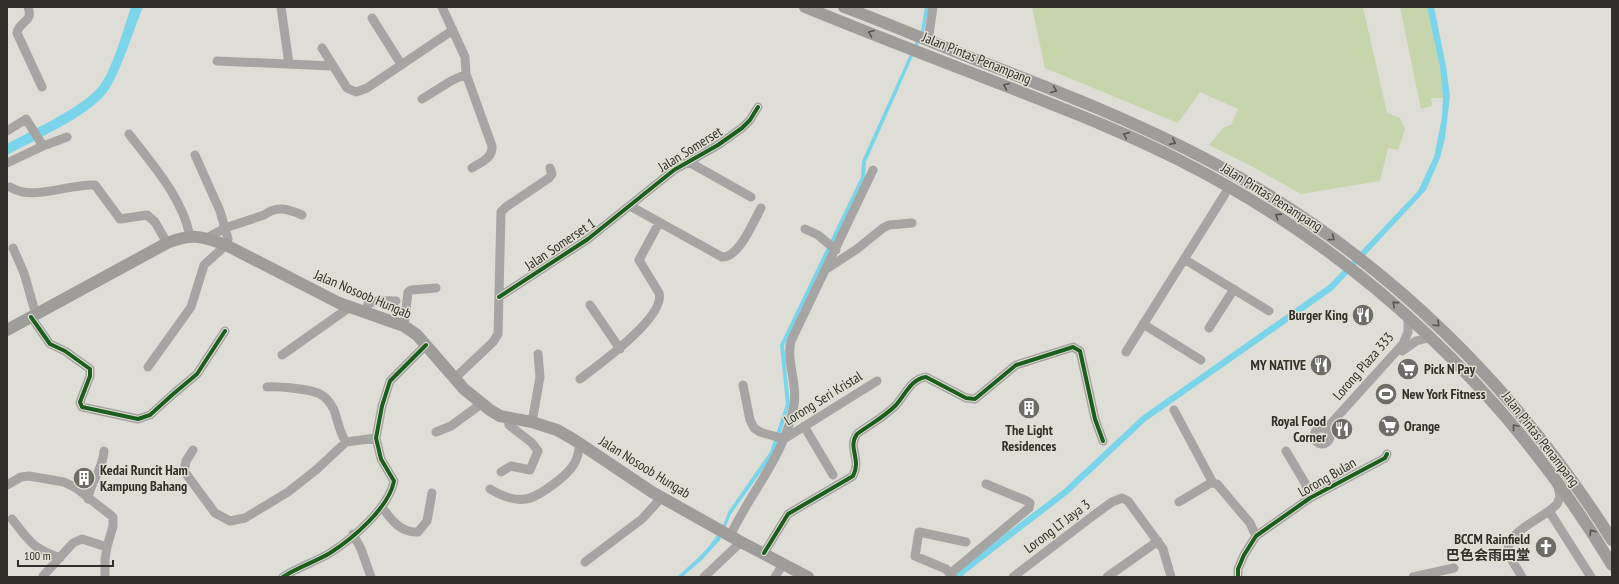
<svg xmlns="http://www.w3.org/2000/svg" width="1619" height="584" font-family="'PT Sans Narrow','Noto Sans SC',sans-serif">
	<rect width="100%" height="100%" fill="#deddd6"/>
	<!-- green -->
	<path fill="#c7d5ac" d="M1032 7H1363L1387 113 1400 118 1405 129 1398 150 1388 148 1380 181 1301 194 1253 167 1209 145 1223 128 1231 125 1238 109 1200 92 1178 123 1045 68Z
		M1400 7H1427L1440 68 1443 98H1431L1432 106 1421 109Z"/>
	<!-- water -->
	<path fill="#7bd5ea" d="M131 7H143C133 31 122 68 109 89 94 114 34 140 7 155V144C32 130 86 106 101 84 113 67 124 28 131 7Z
		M925 7H929L924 31 866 162 865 178 784 346 790 404 774 454 731 514 720 540 702 560 682 577H677C698 558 720 540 728 512L770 452 786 404 780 345 861 177 862 161 921 30Z
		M1427 7H1434L1446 66 1450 96 1445 138 1440 158 1426 190 1333 290 1146 421 1068 494 963 575 964 577H956L954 573 1063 490 1142 416 1330 284 1418 191 1434 157 1442 117 1443 98 1440 68Z"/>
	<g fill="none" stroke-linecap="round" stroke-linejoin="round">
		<!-- minor -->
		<path stroke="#a7a5a3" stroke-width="9" d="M28 7C34 23 19 20 17 33L42 87
			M281 7 289 64
			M442 7 465 57 466 74 492 146C493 158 481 162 472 168
			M372 18 401 64
			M928 41 933 7
			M322 48 347 88 356 92 367 88 453 30
			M217 61 332 66
			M422 99 451 81 466 74
			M7 131 26 119 43 146
			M129 134C152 164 182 197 190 236
			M687 161 751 197
			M7 163 43 146 67 137
			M10 187C33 202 70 183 95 185L120 219 147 215 155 222 167 243
			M630 206 722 257C739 258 753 222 761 208
			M805 229 818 235 836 250
			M207 238 225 228 264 215C277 205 288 209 302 215
			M13 248 24 273 36 315
			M1184 259 1269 311
			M828 268 857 249 883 228 889 225 912 223
			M499 297 588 239 674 170 718 145 742 128 750 120 758 107
			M590 305 620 349
			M366 313 368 304C377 299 386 301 396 301
			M31 317 50 344 65 351 90 369V376L80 402 82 407 138 419 150 415 172 395 197 374 225 331
			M1143 324 1201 360
			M404 326 408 292 411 290 436 288
			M1209 328 1234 289
			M1402 351 1416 341 1432 337
			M1126 352 1225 194
			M282 355 350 307
			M148 367 191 307 204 265 226 245 228 239 220 211 195 155
			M455 378 493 342 498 334 501 212 506 207 549 178 552 174 550 168
			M580 379C597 366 666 317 659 293L639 260 659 223
			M743 385 750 420 754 428 760 432 784 439 877 381
			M267 387C277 386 311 389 320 394 326 397 331 404 334 410 338 421 339 432 346 442
			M1174 410 1213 483
			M532 422 540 377 538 354
			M804 426 833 475
			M1314 436a8 8 0 1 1 16 0a8 8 0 1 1-16 0Z
			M1326 429 1403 344 1408 332V315
			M436 432 451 426 481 404
			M193 450 186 461 184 471 215 513 230 521 245 518 288 492 316 470 346 442 376 438
			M1286 451 1305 483 1310 498
			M501 472 511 466 530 470 538 451 532 443 509 425 508 417
			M7 485 21 477 29 476 64 482 76 488 113 517V526L107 547
			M490 489C500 495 513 501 525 499 538 498 568 475 574 464 578 458 579 451 580 443
			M88 499C90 482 103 470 104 451
			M1179 502 1209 484 1213 483 1217 484 1250 523 1256 536
			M382 507C391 520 401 533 418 532L427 521 432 493
			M1549 511 1591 577
			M12 519C30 542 31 547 60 558
			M353 534 361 549 371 577
			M730 536C751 491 785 456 794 405 798 384 786 362 791 341L873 170
			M764 553 788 514 853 476C862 459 847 448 857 434 869 425 884 417 895 406 905 396 910 379 926 377L966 398 975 399 1016 365 1073 347 1080 351 1095 419 1103 441
			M585 562 642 519 662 497
			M951 573 1029 508 1030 503 1027 501 986 484
			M43 576 73 543 82 539 107 547 105 559V577
			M283 577C298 567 315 562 330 553 352 539 389 508 394 481L381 459 376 438 382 406 390 381 426 345
			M704 577 741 542
			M775 577 783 564
			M953 577 946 569 915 556 919 532 966 542
			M1013 577 1094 515 1112 502 1122 498 1128 501 1163 549 1171 577
			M1107 577 1158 541
			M1238 577V569L1244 555 1256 536 1310 498 1385 458 1387 454
			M1413 577 1454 568
			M1522 577 1507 552C1511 527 1541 521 1557 504L1560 497 1558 486"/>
		<!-- major -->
		<path stroke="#9f9d9a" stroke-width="12" d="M805 7C878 37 952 65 1026 94 1077 114 1130 135 1179 160 1360 251 1508 392 1612 565
			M844 7C884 22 924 39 964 55 1054 90 1144 124 1228 171 1388 261 1515 386 1612 540
			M7 330 167 243C192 233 201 236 226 245L339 303 404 326 417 335 464 389 490 410 500 416 532 422 557 430 573 439 652 492 741 542 808 577"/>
		<!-- cycleway casing -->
		<g stroke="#e2e0d3" stroke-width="6">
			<path id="cycleway" d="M499 297 588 239 674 170 718 145 742 128 750 120 758 107
				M31 317 50 344 65 351 90 369V376L80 402 82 407 138 419 150 415 172 395 197 374 225 331
				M764 553 788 514 853 476C862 459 847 448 857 434 869 425 884 417 895 406 905 396 910 379 926 377L966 398 975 399 1016 365 1073 347 1080 351 1095 419 1103 441
				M283 577C298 567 315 562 330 553 352 539 389 508 394 481L381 459 376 438 382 406 390 381 426 345
				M1238 577V569L1244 555 1256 536 1310 498 1385 458 1387 454"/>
		</g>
		<!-- cycleway -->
		<use href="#cycleway" stroke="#1b5e20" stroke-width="4"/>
	</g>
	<!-- one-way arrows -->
	<defs><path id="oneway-chevron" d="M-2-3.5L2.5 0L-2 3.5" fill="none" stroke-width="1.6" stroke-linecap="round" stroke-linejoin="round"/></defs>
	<g stroke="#575651">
		<use href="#oneway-chevron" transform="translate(871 33) rotate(-159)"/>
		<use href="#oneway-chevron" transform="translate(1006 86) rotate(-159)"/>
		<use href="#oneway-chevron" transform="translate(1054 90) rotate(23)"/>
		<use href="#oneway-chevron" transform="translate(1126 135) rotate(-156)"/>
		<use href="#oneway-chevron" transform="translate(1173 142) rotate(26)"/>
		<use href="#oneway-chevron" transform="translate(1278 216) rotate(-147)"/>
		<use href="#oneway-chevron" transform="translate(1332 238) rotate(37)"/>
		<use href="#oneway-chevron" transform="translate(1395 304) rotate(-139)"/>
		<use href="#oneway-chevron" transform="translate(1437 324) rotate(46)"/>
		<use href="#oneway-chevron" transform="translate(1515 427) rotate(-130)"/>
		<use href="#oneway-chevron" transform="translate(1592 532) rotate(-124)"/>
	</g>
	<!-- icons -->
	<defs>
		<g id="restaurant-disc" transform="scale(1.15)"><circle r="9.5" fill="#6d6c66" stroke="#e2e0d3"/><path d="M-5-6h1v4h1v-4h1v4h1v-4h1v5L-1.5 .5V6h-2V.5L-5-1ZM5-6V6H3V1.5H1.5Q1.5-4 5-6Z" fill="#fff"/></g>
		<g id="supermarket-disc" transform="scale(1.15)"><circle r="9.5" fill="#6d6c66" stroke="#e2e0d3"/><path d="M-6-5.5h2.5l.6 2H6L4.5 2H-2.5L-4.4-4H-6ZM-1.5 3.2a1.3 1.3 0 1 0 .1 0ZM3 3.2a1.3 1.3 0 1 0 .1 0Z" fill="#fff"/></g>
		<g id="stadium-disc" transform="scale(1.15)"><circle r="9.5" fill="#6d6c66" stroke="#e2e0d3"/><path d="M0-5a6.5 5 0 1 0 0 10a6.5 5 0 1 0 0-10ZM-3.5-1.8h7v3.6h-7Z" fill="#fff"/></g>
		<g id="building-disc" transform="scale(1.15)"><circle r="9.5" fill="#6d6c66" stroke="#e2e0d3"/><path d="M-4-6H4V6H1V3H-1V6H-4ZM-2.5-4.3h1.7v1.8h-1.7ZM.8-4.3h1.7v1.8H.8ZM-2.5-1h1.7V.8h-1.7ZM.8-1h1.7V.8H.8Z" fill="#fff"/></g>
		<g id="church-disc" transform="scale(1.15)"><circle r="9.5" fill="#6d6c66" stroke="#e2e0d3"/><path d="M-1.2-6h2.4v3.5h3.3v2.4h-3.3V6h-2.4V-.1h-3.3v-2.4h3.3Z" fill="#fff"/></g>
	</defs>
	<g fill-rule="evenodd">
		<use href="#restaurant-disc" x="1363" y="315"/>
		<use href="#restaurant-disc" x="1321" y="365"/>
		<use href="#supermarket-disc" x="1408" y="369"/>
		<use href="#stadium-disc" x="1386" y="394"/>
		<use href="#building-disc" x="1029" y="408"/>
		<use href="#supermarket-disc" x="1389" y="426"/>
		<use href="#restaurant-disc" x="1342" y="429"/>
		<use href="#building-disc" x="84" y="478"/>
		<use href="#church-disc" x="1546" y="547"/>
	</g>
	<g text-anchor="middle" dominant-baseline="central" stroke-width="3" stroke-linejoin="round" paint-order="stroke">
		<!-- street labels -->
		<g font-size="14" fill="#302f2a" stroke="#e2e0d3">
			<text transform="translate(977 58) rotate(22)">Jalan Pintas Penampang</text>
			<text transform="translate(690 149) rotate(-32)">Jalan Somerset</text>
			<text transform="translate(1272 197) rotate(32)">Jalan Pintas Penampang</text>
			<text transform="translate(560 244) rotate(-34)">Jalan Somerset 1</text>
			<text transform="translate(363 294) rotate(23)">Jalan Nosoob Hungab</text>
			<text transform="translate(1363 366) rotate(-49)">Lorong Plaza 333</text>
			<text transform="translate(823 398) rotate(-32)">Lorong Seri Kristal</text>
			<text transform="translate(1541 439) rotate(52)">Jalan Pintas Penampang</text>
			<text transform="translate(645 467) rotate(32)">Jalan Nosoob Hungab</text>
			<text transform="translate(1327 477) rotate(-30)">Lorong Bulan</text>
			<text transform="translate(1057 526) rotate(-37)">Lorong LT Jaya 3</text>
		</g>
		<!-- poi labels -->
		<g font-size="14" font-weight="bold" fill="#302f2a" stroke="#e2e0d3" text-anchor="end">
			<text x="1348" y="315">Burger King</text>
			<text x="1306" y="365">MY NATIVE</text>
			<text x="1424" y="369" text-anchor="start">Pick N Pay</text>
			<text x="1402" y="394" text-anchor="start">New York Fitness</text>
			<text x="1326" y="421">Royal Food<tspan x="1326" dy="16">Corner</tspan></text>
			<text x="1404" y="426" text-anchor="start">Orange</text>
			<text x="1029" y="430" text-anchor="middle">The Light<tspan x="1029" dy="16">Residences</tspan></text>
			<text x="100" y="470" text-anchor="start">Kedai Runcit Ham<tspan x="100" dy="16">Kampung Bahang</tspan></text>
			<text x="1530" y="539">BCCM Rainfield<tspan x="1530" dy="16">巴色会雨田堂</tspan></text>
		</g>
	</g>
	<!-- border -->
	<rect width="1619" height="584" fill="none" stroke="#302f2a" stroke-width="16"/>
	<!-- scale -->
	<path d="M18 560v6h95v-6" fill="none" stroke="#302f2a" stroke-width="2"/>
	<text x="24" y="560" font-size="12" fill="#302f2a" stroke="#e2e0d3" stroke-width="3" paint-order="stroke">100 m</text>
</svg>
